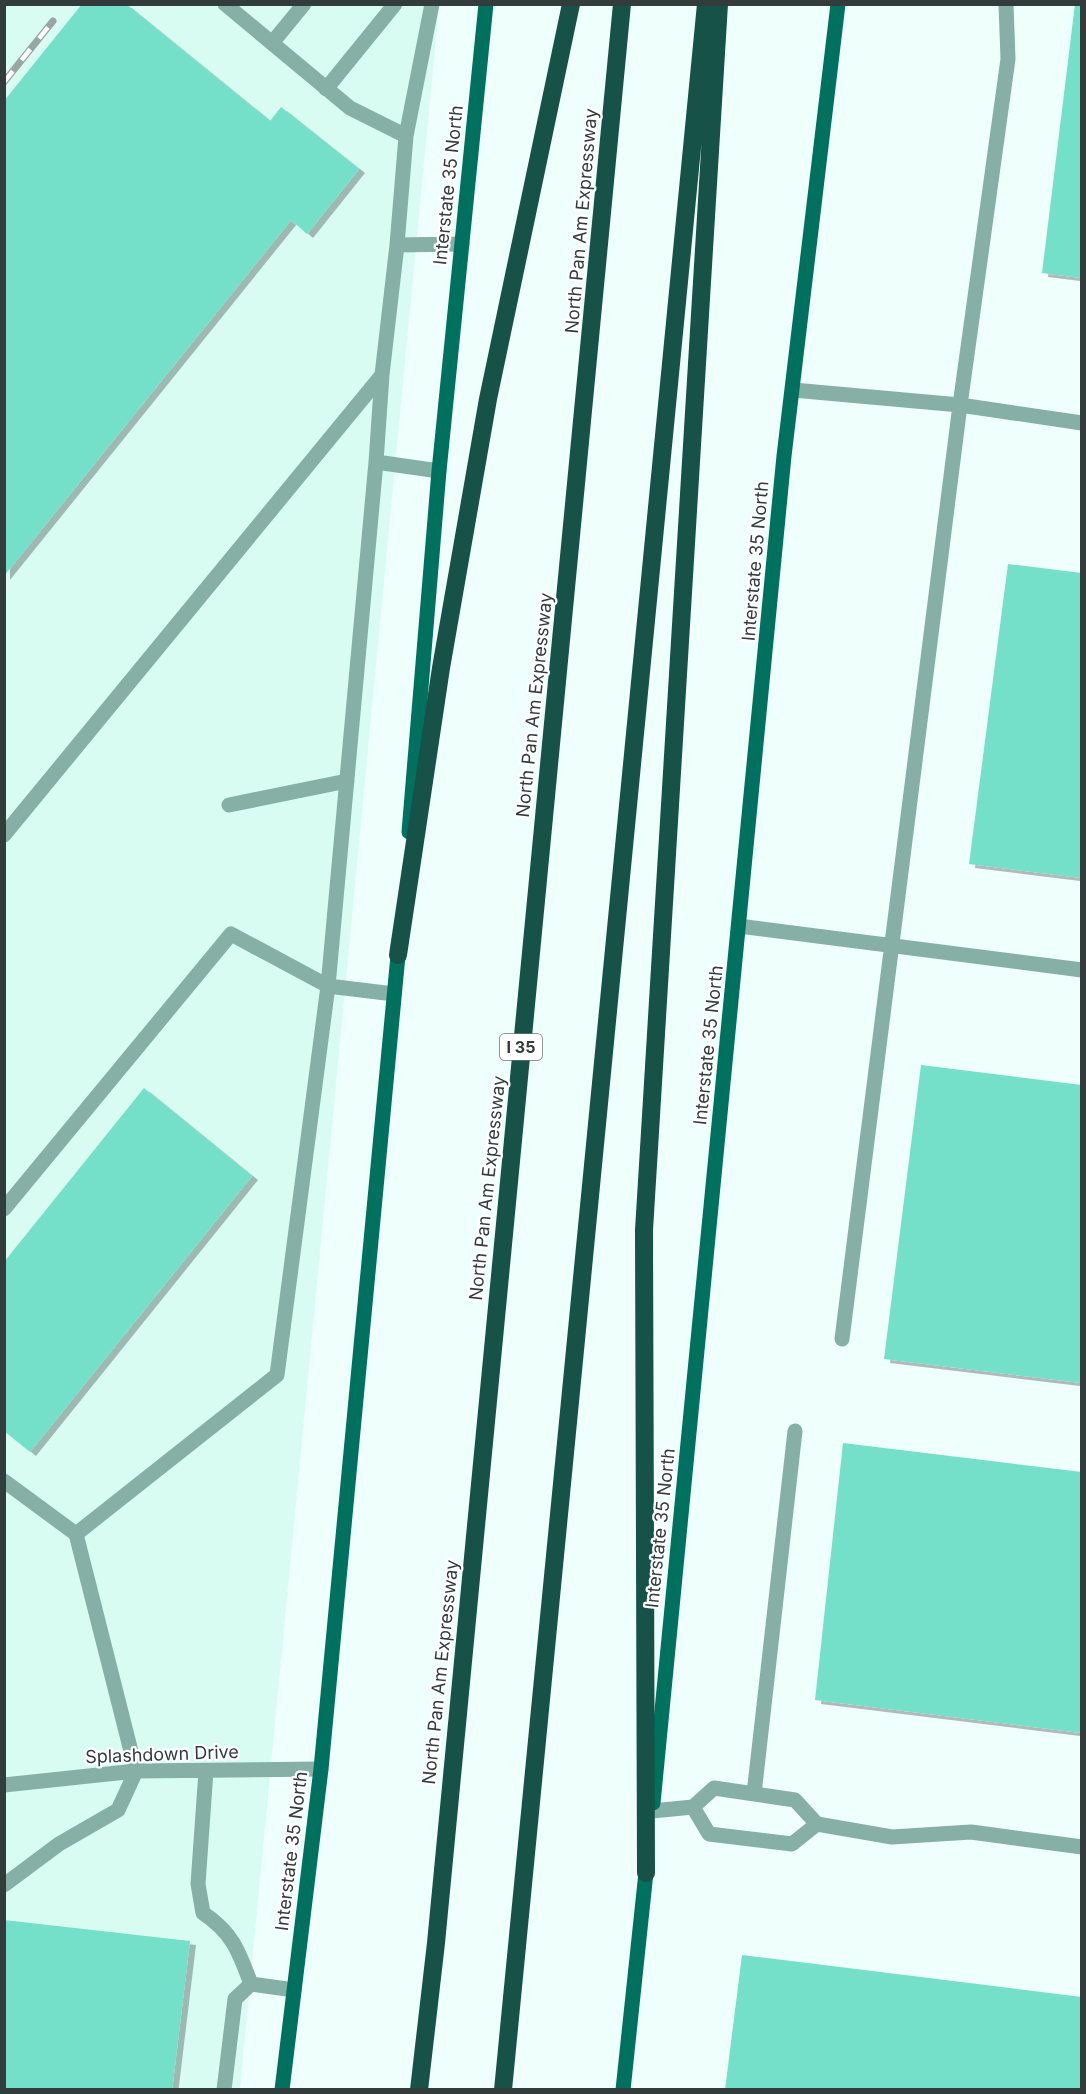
<svg xmlns="http://www.w3.org/2000/svg" width="1086" height="2094" font-family="Inter,sans-serif">
	<defs>
		<filter id="shadow"><feDropShadow dx="6" dy="4" stdDeviation="0" flood-color="#0004"/></filter>
	</defs>
	<rect width="100%" height="100%" fill="#effffb"/>
	<!-- built -->
	<path fill="#d8fcf2" d="M5 5H439L240 2089 5 2090Z"/>
	<!-- building -->
	<path fill="#75e0c9" filter="url(#shadow)" d="M82 4H126L270 121 281 107 359 169 307 234 291 220 4 576V101Z
		M1075 4H1082V278L1042 273Z
		M1008 564 1082 573V878L969 864Z
		M921 1065 1082 1085V1383L884 1359Z
		M144 1088 252 1176 30 1452 4 1431V1262Z
		M843 1443 1082 1472V1733L815 1700Z
		M4 1920 190 1941 172 2090H4Z
		M742 1955 1082 1997V2090H725Z"/>
	<g fill="none" stroke-linecap="round" stroke-linejoin="round">
		<!-- minor -->
		<path stroke="#86b0a5" stroke-width="15" d="M225 4 350 108 406 136
			M1006 4 1008 59 960 405 1082 423
			M272 43 304 4
			M326 89 395 4
			M397 245 406 136 432 4
			M793 390 960 405 842 1339
			M439 471 376 462 382 375 397 245 462 244
			M229 805 347 781
			M4 835 382 375
			M739 926 1082 970
			M4 1209 231 934 328 986 394 994
			M4 1481 76 1534 277 1375 328 986 376 462
			M206 1771 198 1884 203 1913C233 1933 239 1952 251 1984
			M4 1785 136 1771 321 1769
			M754 1794 795 1431
			M693 1807 709 1834 792 1844 817 1824
			M652 1811 693 1807 714 1788 795 1800 817 1824 892 1837 971 1832 1082 1847
			M4 1885 59 1844 118 1810 136 1771 76 1534
			M224 2090 235 1999 251 1984 294 1990"/>
		<!-- major -->
		<path stroke="#00705f" stroke-width="15" d="M409 832 439 471 486 4
			M653 1803 784 456 838 4
			M282 2090 321 1769 399 945
			M623 2090 647 1863"/>
		<!-- highway -->
		<path stroke="#165247" stroke-width="18" d="M398 955 441 668 488 399 571 4
			M646 1873 644 1230 719 4
			M419 2090 436 1943 622 4
			M503 2090 706 4"/>
		<!-- rail casing -->
		<g stroke="#99a7a3" stroke-width="7">
			<path id="rail" d="M4 82 53 21"/>
		</g>
		<!-- rail -->
		<use href="#rail" stroke="#fff" stroke-width="4.5" stroke-dasharray="14" stroke-linecap="butt"/>
	</g>
	<g text-anchor="middle" dominant-baseline="central" stroke-width="4.5" stroke-linejoin="round" paint-order="stroke">
		<!-- shield labels -->
		<rect fill="#fff" stroke="#707675" stroke-width="1.5" x="500" y="1034" width="42" height="26" rx="4.5"/>
		<g font-size="16" font-weight="bold" fill="#323c3a">
			<text x="521" y="1047">I 35</text>
		</g>
		<!-- street labels -->
		<g font-size="18" fill="#323c3a" stroke="#fff">
			<text transform="translate(448 185) rotate(-84)">Interstate 35 North</text>
			<text transform="translate(581 221) rotate(-85)">North Pan Am Expressway</text>
			<text transform="translate(755 561) rotate(-85)">Interstate 35 North</text>
			<text transform="translate(534 705) rotate(-84)">North Pan Am Expressway</text>
			<text transform="translate(708 1045) rotate(-84)">Interstate 35 North</text>
			<text transform="translate(487 1188) rotate(-84)">North Pan Am Expressway</text>
			<text transform="translate(660 1528) rotate(-84)">Interstate 35 North</text>
			<text transform="translate(440 1672) rotate(-84)">North Pan Am Expressway</text>
			<text transform="translate(162 1754) rotate(-2)">Splashdown Drive</text>
			<text transform="translate(291 1851) rotate(-83)">Interstate 35 North</text>
		</g>
	</g>
	<!-- border -->
	<rect width="1086" height="2094" fill="none" stroke="#323c3a" stroke-width="12"/>
</svg>
